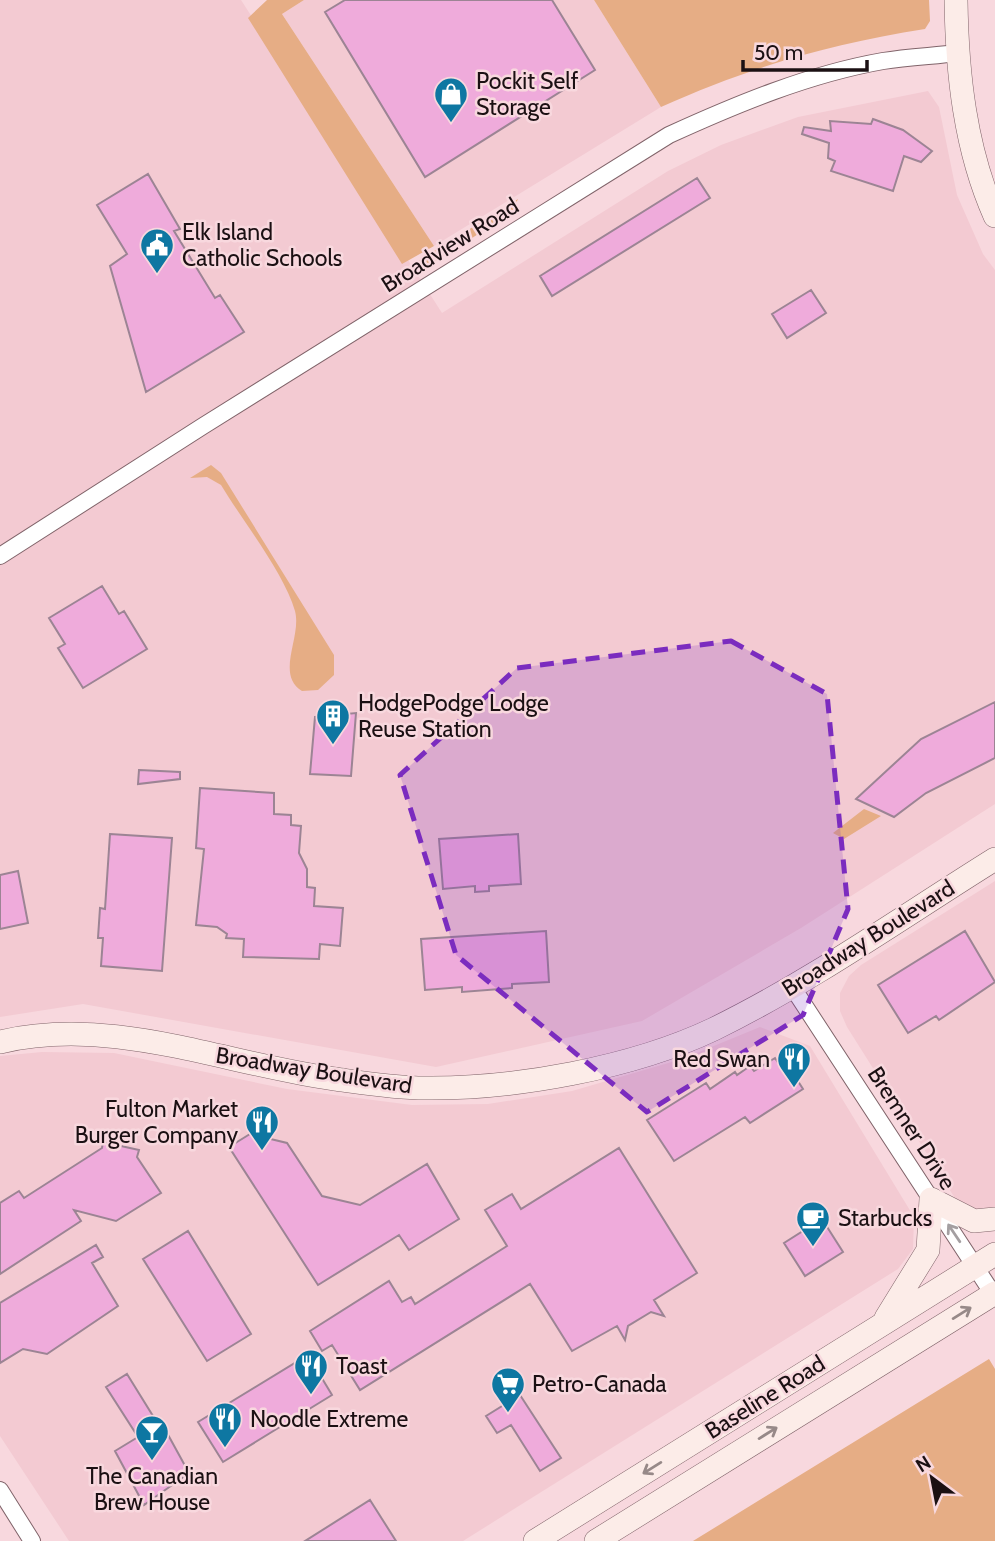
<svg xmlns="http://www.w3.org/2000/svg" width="995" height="1541" font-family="Cabin,sans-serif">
	<rect width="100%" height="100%" fill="#f8d8de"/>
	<!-- built -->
	<path fill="#f3cad2" d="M0 0H241L442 313 668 171 721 145 798 117 928 91 939 107 957 195 983 254 995 270V804L801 928 642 1021 436 1067 83 1004 0 1017Z
		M304 0H594L661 107 434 246 282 14Z
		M995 881V1213L987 1215 958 1203 847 1027 840 1011V993L849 976 861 965Z
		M760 1027 810 1046 914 1217 913 1249 898 1269 463 1541H69L0 1436V1056L42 1052 114 1053 287 1089 412 1105 488 1104 572 1091 682 1059Z"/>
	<!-- green -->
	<path fill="#e6ad85" d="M267 0H304L282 14 434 246 402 264 248 18Z
		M594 0H929L930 21 925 29C830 44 750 67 661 107Z
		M518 199 511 213 411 277 405 269Z
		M211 465 221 473 334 655V675L318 690 302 691C275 674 302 637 295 611 284 573 242 520 221 485L207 477 190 478Z
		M864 809 881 816 844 839 833 833Z
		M989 1359 995 1369V1541H693Z"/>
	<!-- building -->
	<path fill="#efabdb" stroke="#9c8494" stroke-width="2" d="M345 0H552L595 70 425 177 325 12Z
		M873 119 903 130 932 151 921 162 904 156 893 191 831 171 835 161 828 158 829 143 802 134 804 127 831 131 830 121 871 124Z
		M148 174 180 229 174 231 215 298 220 295 244 332 146 392 110 266 127 254 97 205Z
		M697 178 710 198 552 296 540 276Z
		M811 290 826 313 787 338 772 314Z
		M102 586 119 614 124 611 147 649 83 688 58 648 65 644 49 618Z
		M995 702V758L926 793 894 817 856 799 921 739Z
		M356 713 351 776 310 774 315 717Z
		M139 770 180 772V779L138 784Z
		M200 788 274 793V814L291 815V825L301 826 299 853 307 869V887L315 888 314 906 343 908 340 946 320 944 319 959 243 957 244 939 226 938 227 934 217 927 196 925 204 849 196 848Z
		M110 834 172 838 162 971 101 966 103 938H98L100 908 105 909Z
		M518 834 521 884 489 886V891L475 892V886L443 889 439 839Z
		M18 871 28 923 0 929V875Z
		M546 931 549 982 512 984V988L462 992V987L425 990 421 939Z
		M965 931 995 982 939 1020 936 1016 908 1033 878 985Z
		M775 1058 779 1064 785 1061 803 1089 750 1123 745 1117 674 1161 647 1120 706 1083 710 1089 735 1072 737 1075 750 1066 754 1071Z
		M250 1134 287 1143 322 1196 360 1205 427 1164 459 1219 409 1250 399 1235 318 1285 229 1147Z
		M103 1142 139 1150 137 1157 161 1193 116 1221 74 1210 81 1221 0 1274V1203L19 1191 24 1198 102 1148Z
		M619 1148 697 1273 654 1300 664 1316 651 1312 628 1326 625 1340 617 1326 572 1351 530 1284 360 1390 332 1345 322 1351 310 1331 389 1281 402 1302 411 1297 415 1304 507 1246 485 1210 512 1194 521 1209Z
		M822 1219 843 1252 805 1276 784 1243Z
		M188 1231 251 1334 207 1361 143 1259Z
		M96 1245 103 1257 92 1263 118 1306 47 1354 23 1349 0 1363V1303Z
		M308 1355 332 1395 223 1462 198 1422Z
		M127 1374 158 1424 161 1422 189 1473 144 1505 115 1451 138 1437 106 1387Z
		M520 1395 561 1458 540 1471 511 1425 497 1433 486 1416Z
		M370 1500 396 1541H305Z"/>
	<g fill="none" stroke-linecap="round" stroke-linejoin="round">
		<!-- street casing -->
		<g stroke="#80646a" stroke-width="18">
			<path id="street" d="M0 556 203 426 669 135C737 104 809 74 883 61 908 57 933 56 958 53
				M793 988 993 1294
				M0 1490 32 1541"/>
		</g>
		<!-- secondary casing -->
		<g stroke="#80646a" stroke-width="24">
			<path id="secondary" d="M956 0C957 73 965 149 995 216
				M0 1042C113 1015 224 1064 335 1079 364 1083 395 1088 425 1088 515 1089 632 1068 714 1029 812 981 902 917 995 859
				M886 1318 928 1250 931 1199 974 1221 995 1219
				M535 1541 995 1254
				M596 1541 995 1293"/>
		</g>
		<!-- street -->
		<use href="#street" stroke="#fff" stroke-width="16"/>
		<!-- secondary -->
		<use href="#secondary" stroke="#fcece8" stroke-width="23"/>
	</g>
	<!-- one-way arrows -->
	<defs><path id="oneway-shaft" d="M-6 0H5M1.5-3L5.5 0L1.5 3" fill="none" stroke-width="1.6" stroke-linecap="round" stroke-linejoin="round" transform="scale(1.75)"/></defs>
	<use stroke="#a49fa1" href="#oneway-shaft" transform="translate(954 1233) rotate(-124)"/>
	<g stroke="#978988">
		<use href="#oneway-shaft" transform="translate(962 1313) rotate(-32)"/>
		<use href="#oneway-shaft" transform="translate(768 1433) rotate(-32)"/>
		<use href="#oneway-shaft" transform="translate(652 1468) rotate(148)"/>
	</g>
	<!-- marked area -->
	<path fill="#7b2cbf" fill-opacity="0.2" stroke="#7b2cbf" stroke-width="5" stroke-dasharray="14 9" stroke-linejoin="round" d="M731 641 827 694 848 909 803 1015 647 1112 456 955 400 775 517 668Z"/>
	<!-- icons -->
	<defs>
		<g id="shop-pin" transform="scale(1.75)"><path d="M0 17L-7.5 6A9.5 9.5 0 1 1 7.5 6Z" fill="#0e77a2" stroke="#f8d8de"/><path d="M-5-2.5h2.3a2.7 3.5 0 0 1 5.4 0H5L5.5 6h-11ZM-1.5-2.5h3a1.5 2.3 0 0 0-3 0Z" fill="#fff"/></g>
		<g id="civic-pin" transform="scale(1.75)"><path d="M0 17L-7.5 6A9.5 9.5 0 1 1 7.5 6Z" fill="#0e77a2" stroke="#f8d8de"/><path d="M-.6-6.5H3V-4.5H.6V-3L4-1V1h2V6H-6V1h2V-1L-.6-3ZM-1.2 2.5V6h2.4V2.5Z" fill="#fff"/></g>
		<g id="building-pin" transform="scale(1.75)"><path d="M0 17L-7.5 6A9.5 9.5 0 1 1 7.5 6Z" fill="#0e77a2" stroke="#f8d8de"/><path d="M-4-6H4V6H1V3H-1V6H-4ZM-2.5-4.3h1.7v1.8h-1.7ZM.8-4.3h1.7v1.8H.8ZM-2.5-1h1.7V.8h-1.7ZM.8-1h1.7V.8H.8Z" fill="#fff"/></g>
		<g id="restaurant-pin" transform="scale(1.75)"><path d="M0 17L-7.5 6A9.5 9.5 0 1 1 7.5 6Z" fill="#0e77a2" stroke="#f8d8de"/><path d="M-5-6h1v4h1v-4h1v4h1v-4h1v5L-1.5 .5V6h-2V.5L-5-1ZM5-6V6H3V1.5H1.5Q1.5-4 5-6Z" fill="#fff"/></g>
		<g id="cafe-pin" transform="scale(1.75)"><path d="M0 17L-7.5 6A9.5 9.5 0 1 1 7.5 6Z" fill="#0e77a2" stroke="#f8d8de"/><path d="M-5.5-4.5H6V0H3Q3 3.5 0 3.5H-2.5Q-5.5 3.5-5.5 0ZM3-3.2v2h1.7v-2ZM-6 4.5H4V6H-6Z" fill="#fff"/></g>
		<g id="supermarket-pin" transform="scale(1.75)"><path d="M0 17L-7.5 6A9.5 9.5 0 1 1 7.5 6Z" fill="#0e77a2" stroke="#f8d8de"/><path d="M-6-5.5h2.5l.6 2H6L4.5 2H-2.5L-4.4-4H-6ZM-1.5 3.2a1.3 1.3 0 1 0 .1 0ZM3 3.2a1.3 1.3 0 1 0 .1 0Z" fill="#fff"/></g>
		<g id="bar-pin" transform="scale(1.75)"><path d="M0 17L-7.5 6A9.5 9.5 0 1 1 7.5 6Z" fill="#0e77a2" stroke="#f8d8de"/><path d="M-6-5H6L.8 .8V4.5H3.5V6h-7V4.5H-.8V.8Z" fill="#fff"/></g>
	</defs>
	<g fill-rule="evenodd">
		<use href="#shop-pin" x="451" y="94"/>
		<use href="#civic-pin" x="157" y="245"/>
		<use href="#building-pin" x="333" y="716"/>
		<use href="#restaurant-pin" x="794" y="1059"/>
		<use href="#restaurant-pin" x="262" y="1122"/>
		<use href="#cafe-pin" x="813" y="1218"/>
		<use href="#restaurant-pin" x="311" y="1366"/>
		<use href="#supermarket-pin" x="508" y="1384"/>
		<use href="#restaurant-pin" x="225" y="1419"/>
		<use href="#bar-pin" x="152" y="1432"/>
	</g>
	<g text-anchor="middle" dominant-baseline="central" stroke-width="5" stroke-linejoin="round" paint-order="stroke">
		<!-- poi labels -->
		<g font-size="23" fill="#1b1013" stroke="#f8d8de" text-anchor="start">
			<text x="476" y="81">Pockit Self<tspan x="476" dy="26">Storage</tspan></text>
			<text x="182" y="232">Elk Island<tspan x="182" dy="26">Catholic Schools</tspan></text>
			<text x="358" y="703">HodgePodge Lodge<tspan x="358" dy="26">Reuse Station</tspan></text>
			<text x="770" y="1059" text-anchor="end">Red Swan</text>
			<text x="238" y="1109" text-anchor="end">Fulton Market<tspan x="238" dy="26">Burger Company</tspan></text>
			<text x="838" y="1218">Starbucks</text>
			<text x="336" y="1366">Toast</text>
			<text x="532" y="1384">Petro-Canada</text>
			<text x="250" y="1419">Noodle Extreme</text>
			<text x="152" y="1476" text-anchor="middle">The Canadian<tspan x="152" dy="26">Brew House</tspan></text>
		</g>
		<!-- street labels -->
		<g font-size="23" fill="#1b1013" stroke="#f8d8de">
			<text transform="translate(450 245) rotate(-32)">Broadview Road</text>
			<text transform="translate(868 938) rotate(-32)">Broadway Boulevard</text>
			<text transform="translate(314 1070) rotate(9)">Broadway Boulevard</text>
			<text transform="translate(912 1128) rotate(57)">Bremner Drive</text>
			<text transform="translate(765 1397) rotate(-32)">Baseline Road</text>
		</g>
	</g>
	<!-- north arrow -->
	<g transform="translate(932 1478) rotate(328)" stroke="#f8d8de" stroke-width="5" paint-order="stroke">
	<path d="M0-5L12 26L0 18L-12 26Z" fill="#1b1013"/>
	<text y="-10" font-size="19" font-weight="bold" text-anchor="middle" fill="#1b1013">N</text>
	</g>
	<!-- scale -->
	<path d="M743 60v10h124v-10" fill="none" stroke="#1b1013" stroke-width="3.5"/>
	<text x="754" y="60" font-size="21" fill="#1b1013" stroke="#f8d8de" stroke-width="5" paint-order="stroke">50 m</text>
</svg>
